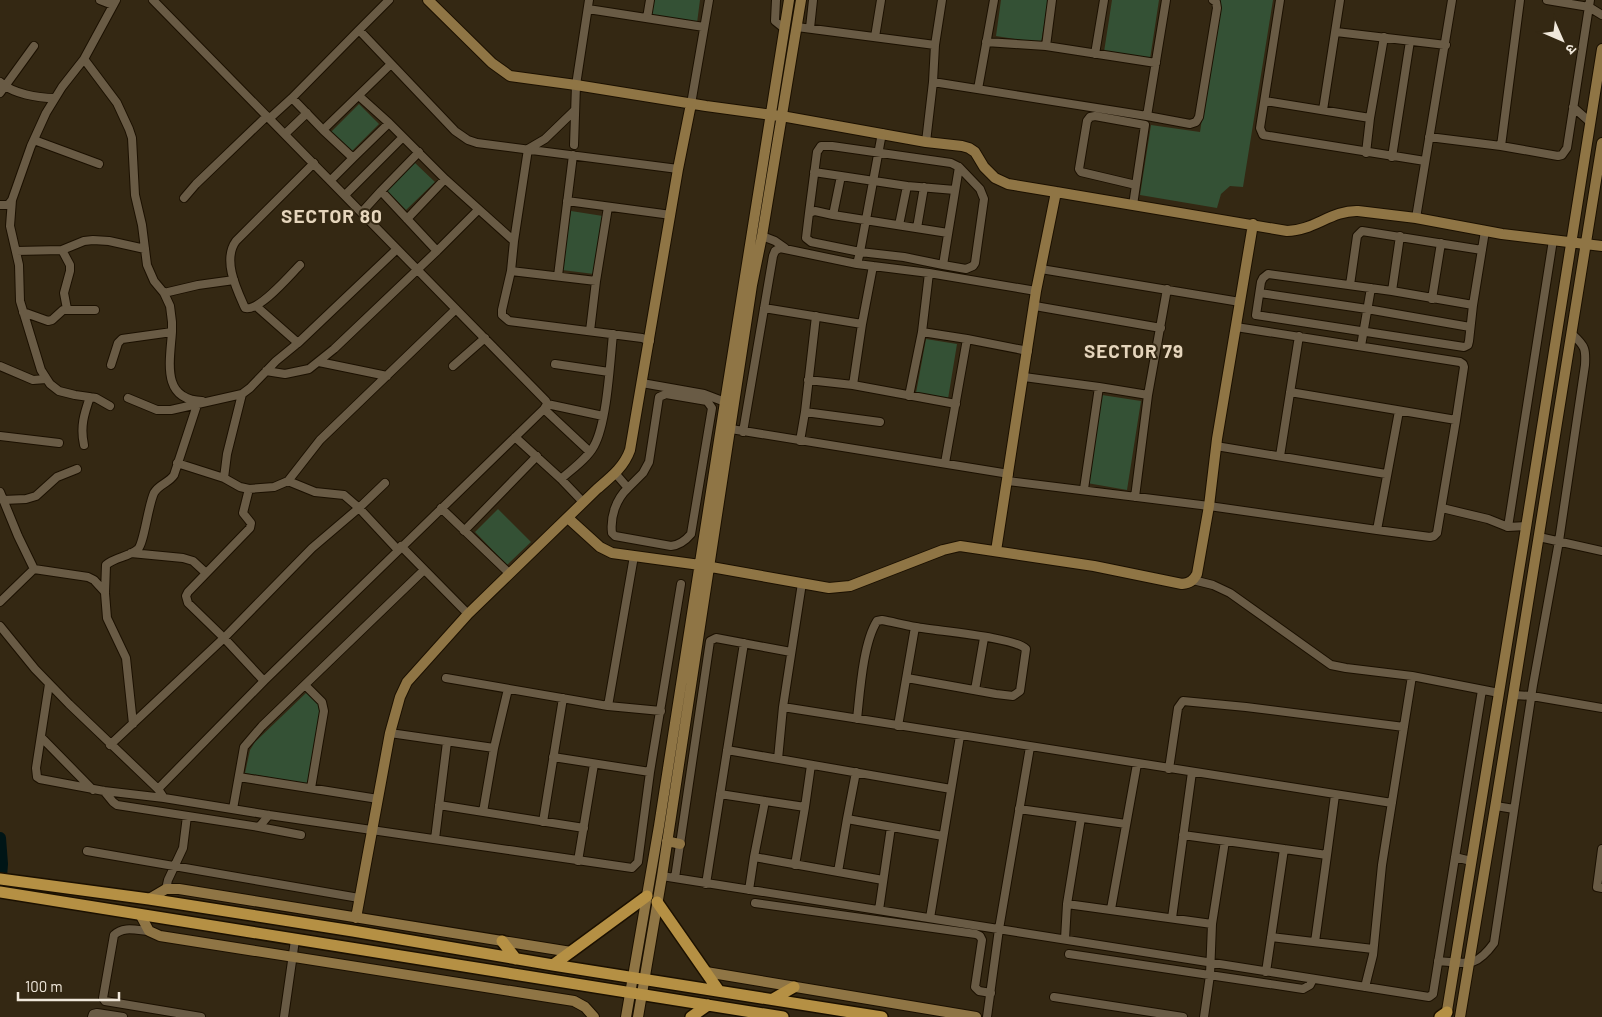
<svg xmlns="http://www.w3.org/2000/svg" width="1602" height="1017" font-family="Barlow,'Noto Sans Devanagari',sans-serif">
	<rect width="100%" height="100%" fill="#342813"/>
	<!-- green -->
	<path fill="#345135" d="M654 0H700L697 23 651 15Z
		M1001 0H1048L1041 43 996 36Z
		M1112 0H1159L1150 59 1104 52Z
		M1220 0H1273L1243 187 1230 186 1221 194 1217 208 1140 195 1151 125 1200 132Z
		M359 104 379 124 350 153 330 133Z
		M414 162 435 182 406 210 386 190Z
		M571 211 603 216 594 274 562 270Z
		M926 339 957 344 948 399 916 393Z
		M1102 395 1141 401 1127 490 1087 483Z
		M498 509 531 542 507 565 475 532Z
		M307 692 319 704 321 710 307 784 245 773 250 750 255 742Z"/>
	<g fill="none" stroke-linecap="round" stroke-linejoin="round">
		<!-- river -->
		<path stroke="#001516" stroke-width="12" d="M0 838 2 864 0 889"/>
		<!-- street casing -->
		<g stroke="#1b1000" stroke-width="10">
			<path id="street" d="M100 0 113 5
				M153 0 546 401 547 404 544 409 264 681 158 789 164 798 269 815 632 868 638 862 650 772 681 584
				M389 0 359 30 455 131 468 140 477 143 678 169
				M776 0 775 21 785 29
				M1280 0 1260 128 1263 135 1425 161
				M1547 0 1589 7 1602 15
				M588 9 704 27
				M647 18 650 0
				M797 27 935 45
				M810 28 813 0
				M359 30 292 98 323 130 353 158 389 123 445 179 514 241 528 149 545 139 574 111
				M1336 32 1446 45
				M875 37 881 0
				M986 42 1046 46 1052 0
				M1046 46 1156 63
				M1095 54 1104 0
				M84 59 117 103 129 129 132 138 135 195 142 225 147 265 154 281 164 293 170 306 172 322V332L122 339 118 343 111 365
				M0 82C13 94 38 98 55 98
				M933 82 935 45 942 0
				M978 89 994 0
				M0 93 34 46
				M359 96 389 123
				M1265 101 1370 118 1384 37
				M691 104 709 0
				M1573 107 1590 122
				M1323 110 1340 0
				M1147 116 1190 124 1196 122 1199 117 1217 8 1216 2 1213 0
				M270 118 292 98
				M323 130 391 64
				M285 134 307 113
				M1429 137 1501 146 1558 156 1562 155 1567 148 1590 0
				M34 140 99 164
				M926 142 933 82 1147 116 1166 0
				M574 145 576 85 589 0
				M1501 146 1520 0
				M1366 153 1370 118
				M1392 157 1410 41
				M814 172 841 176 833 215 815 211 809 213 806 238 811 242 860 252 882 133
				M841 176 907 186 955 190
				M331 180 353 158
				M345 195 403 137
				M184 198 196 184 267 116
				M12 200 10 226 19 265 20 301 41 370 50 384 59 391 75 395 96 398 110 406
				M567 201 671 215
				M0 205H8L12 200 31 146 46 113 62 87 84 59 116 0
				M1133 205 1145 125 1095 116 1090 117 1087 121 1079 169 1081 172 1136 185
				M362 212 381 191
				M809 213 817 152 821 146H832L951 163 959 167 943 265 904 257 860 252 857 264
				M833 215 948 233
				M1416 218 1452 0
				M407 219 445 179
				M899 225 907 186
				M917 228 924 187
				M762 236 775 241 785 248
				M514 241 511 271 502 310V315L509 321 642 338 650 341
				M62 250 70 265V271L64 293 67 309
				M16 251 62 250 84 241 93 240 109 241 145 249
				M437 251 478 210
				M300 265C290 275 259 312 245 308 237 290 222 260 236 241L314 163
				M943 265 966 269 973 266 975 263 984 199 980 189 959 167
				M1041 269 1240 302
				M511 271 596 281 608 207
				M929 273 922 332 967 339
				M558 276 573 155
				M1350 285 1357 236 1362 231 1482 250
				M1392 291 1400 236
				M164 293 198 285 234 280
				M1260 293 1367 309 1470 327
				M1432 299 1441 243
				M1473 305 1469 341 1468 345 1464 347 1256 315 1261 282 1263 278 1268 274 1392 291 1473 305 1485 231
				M256 306 298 343 397 249
				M1035 306 1161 328
				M764 308 862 324 873 266
				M23 312 48 321 52 320 63 310H95
				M1236 327 1460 362 1463 364 1464 367 1456 420 1290 392
				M590 331 596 281
				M172 332C170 361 161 400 202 401
				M1361 346 1371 288
				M319 362 387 376
				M555 364 609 372
				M0 366 33 380 46 379
				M453 366 485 338
				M266 371 285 374 309 369 334 349 437 251 381 191 419 152
				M1024 377 1099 387 1148 395
				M808 380 853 385 956 404
				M642 383 704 394 725 402
				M853 385 862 324
				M909 396 922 332
				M128 398 157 410H171L242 394 250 388 276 361 298 343
				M547 404 603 416
				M544 409 590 452
				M805 412 880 422
				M731 429 1009 474
				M743 432 773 256 775 251 780 248 857 264 929 273 1036 291
				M0 436 59 443
				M515 437 561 479 583 502
				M800 441 805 412 816 316
				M84 445C80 427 84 414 90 397
				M1216 446 1386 474
				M1280 456 1299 336
				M177 463 224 478 240 487 249 489
				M945 463 967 339 1028 351
				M615 473 628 488C616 499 610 517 612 533L615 536 671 546C680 545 686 540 691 534L712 408 707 401 666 394 659 397 649 462 643 473 628 488
				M224 478 227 454 242 394
				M561 479C572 469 587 459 594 446 607 423 610 363 613 334
				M288 481 315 492 344 495 359 508 385 483
				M1008 481 1209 506 1377 530 1399 411
				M1084 489 1099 387
				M0 492 18 536 34 569
				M1135 497 1148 395 1167 289
				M3 500 26 499 36 496 57 477 77 469
				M441 508 509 573
				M1442 508 1488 519 1508 527 1527 526
				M1508 527 1553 240
				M1377 530 1430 537 1434 536 1437 533 1456 420
				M464 531 537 456
				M1539 537 1602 551
				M401 546 468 614
				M131 553 183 558 193 561 206 573
				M634 556 608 706 661 711
				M1193 580 1213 585 1230 593 1331 665 1346 668 1412 676 1499 693
				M802 583 783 707 1392 803
				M0 602 34 569 88 577 94 580 105 592
				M0 626 35 669 69 704 158 789
				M446 678 608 706
				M264 681 224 638 188 603 186 596 188 592 250 528 251 523 243 513 249 489 274 487 288 481 320 440 456 309
				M49 684 36 768 37 777 40 779 104 791 164 798
				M305 685 322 702 324 711 311 788
				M975 690 984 638
				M1514 695 1532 696 1602 708
				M857 719C860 692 863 643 877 621L882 620C893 622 904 625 916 627 936 631 1015 637 1026 649L1020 691 1013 696 996 694 907 678
				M133 724 126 658 107 618 105 593 106 565C115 557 129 557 138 549 144 543 148 506 154 493 159 484 169 483 174 475L197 405
				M898 726 915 627
				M390 733 494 748
				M41 737 93 790
				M110 745 224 638 312 548 359 508 398 550
				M727 750 951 789
				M553 757 650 772
				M778 759 783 707
				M1169 769 1178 708 1183 701 1246 707 1404 727
				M856 772 847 819 943 836
				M239 777 378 799
				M104 791 113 802 117 805 259 827 269 815
				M720 794 805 807 811 765
				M765 801 754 857 883 880
				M439 805 584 828
				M1496 806 1514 809
				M233 809 244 747 262 726 424 570
				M1019 809 1126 824
				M483 812 494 748 508 689
				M1081 818 1067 904 1212 924 1210 975 1204 1017
				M543 822 563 698
				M259 827 301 835
				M1183 835 1327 855 1315 942
				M435 839 447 742
				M1602 849 1597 887 1602 888
				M87 851 359 898
				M1327 855 1335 795
				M1455 857 1471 861
				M578 861 594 764
				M795 865 805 807
				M838 872 847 819
				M662 876 1429 997 1433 994 1482 690
				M675 878 710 641 716 638 791 652
				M706 884 744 643
				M166 889 168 880 183 848 187 816
				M749 890 754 857
				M755 903 976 934 980 936 982 940 975 987 979 991 991 993
				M1111 909 1137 764
				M879 910 891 827
				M930 918 960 736
				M1172 918 1192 772
				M1212 924 1225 841
				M149 931C136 930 123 926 114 935L103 998 105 1001 201 1017
				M1271 937 1373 949
				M1065 939 1067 904
				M1069 954 1303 989 1310 985 1313 979
				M1438 961C1467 963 1475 969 1494 943L1533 685 1559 541 1585 365C1586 349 1585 346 1573 335
				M1266 972 1284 849
				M1365 987 1373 955 1382 865 1412 676
				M1054 997 1183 1017
				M92 1017 93 1014 97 1013 123 1017
				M284 1017 295 940
				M987 1017 999 929 1030 747"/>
		</g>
		<!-- secondary casing -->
		<g stroke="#1b1000" stroke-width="12">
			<path id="secondary" d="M428 0 492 63 510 76 576 85 706 106 787 117 926 142 962 146 969 148 975 152 984 167 995 178 1008 184 1056 192 1287 231C1313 231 1332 210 1358 211L1416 218 1502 234 1602 246
				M568 518 600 547 612 553 700 565 829 588 850 586 943 550 960 546 1094 566 1182 584C1190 583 1193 581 1197 574L1209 506 1217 439 1253 224
				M996 551 1036 291 1056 192
				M667 841 680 844
				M149 899 166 889H179L571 952
				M141 916 149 931 160 936 574 1001 585 1007 594 1017
				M356 918 390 733 400 697 407 682 468 614 597 489C611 477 624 467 630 450L678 169 691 104
				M706 972 976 1017
				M626 1017 659 826 725 402 789 0
				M638 1017 662 876 752 285 762 236 801 0
				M1446 1017 1524 540 1602 49
				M1460 1017C1509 726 1557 435 1602 143"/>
		</g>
		<!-- primary casing -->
		<g stroke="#1b1000" stroke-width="14">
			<path id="primary" d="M0 879 149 899 353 931 553 965 882 1017
				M0 892 783 1017
				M657 902 719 991
				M502 941 516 959
				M553 965 647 896
				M773 999 794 987
				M691 1017 708 1005
				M1440 1017 1447 1012"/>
		</g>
		<!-- street -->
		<use href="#street" stroke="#695b45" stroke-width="8"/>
		<!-- secondary -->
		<use href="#secondary" stroke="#8f7545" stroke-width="10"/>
		<!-- primary -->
		<use href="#primary" stroke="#b59044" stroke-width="11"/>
	</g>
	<g text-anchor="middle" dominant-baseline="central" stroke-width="4" stroke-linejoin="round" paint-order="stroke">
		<!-- district labels -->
		<g font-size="19" font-weight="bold" letter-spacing="1" fill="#e5d5bc" stroke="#342813">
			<text x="332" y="215">SECTOR 80</text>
			<text x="1134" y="350">SECTOR 79</text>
		</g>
	</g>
	<!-- north arrow -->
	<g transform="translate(1562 40) rotate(135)" stroke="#342813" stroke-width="4" paint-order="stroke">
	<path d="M0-4L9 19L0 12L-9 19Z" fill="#f0e8db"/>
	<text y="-8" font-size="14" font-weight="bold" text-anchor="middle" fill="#f0e8db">उ</text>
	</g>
	<!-- scale -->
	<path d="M18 992v8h101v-8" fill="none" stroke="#f0e8db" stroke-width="2.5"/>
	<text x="25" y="992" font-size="15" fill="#f0e8db" stroke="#342813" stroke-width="4" paint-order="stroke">100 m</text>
</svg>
